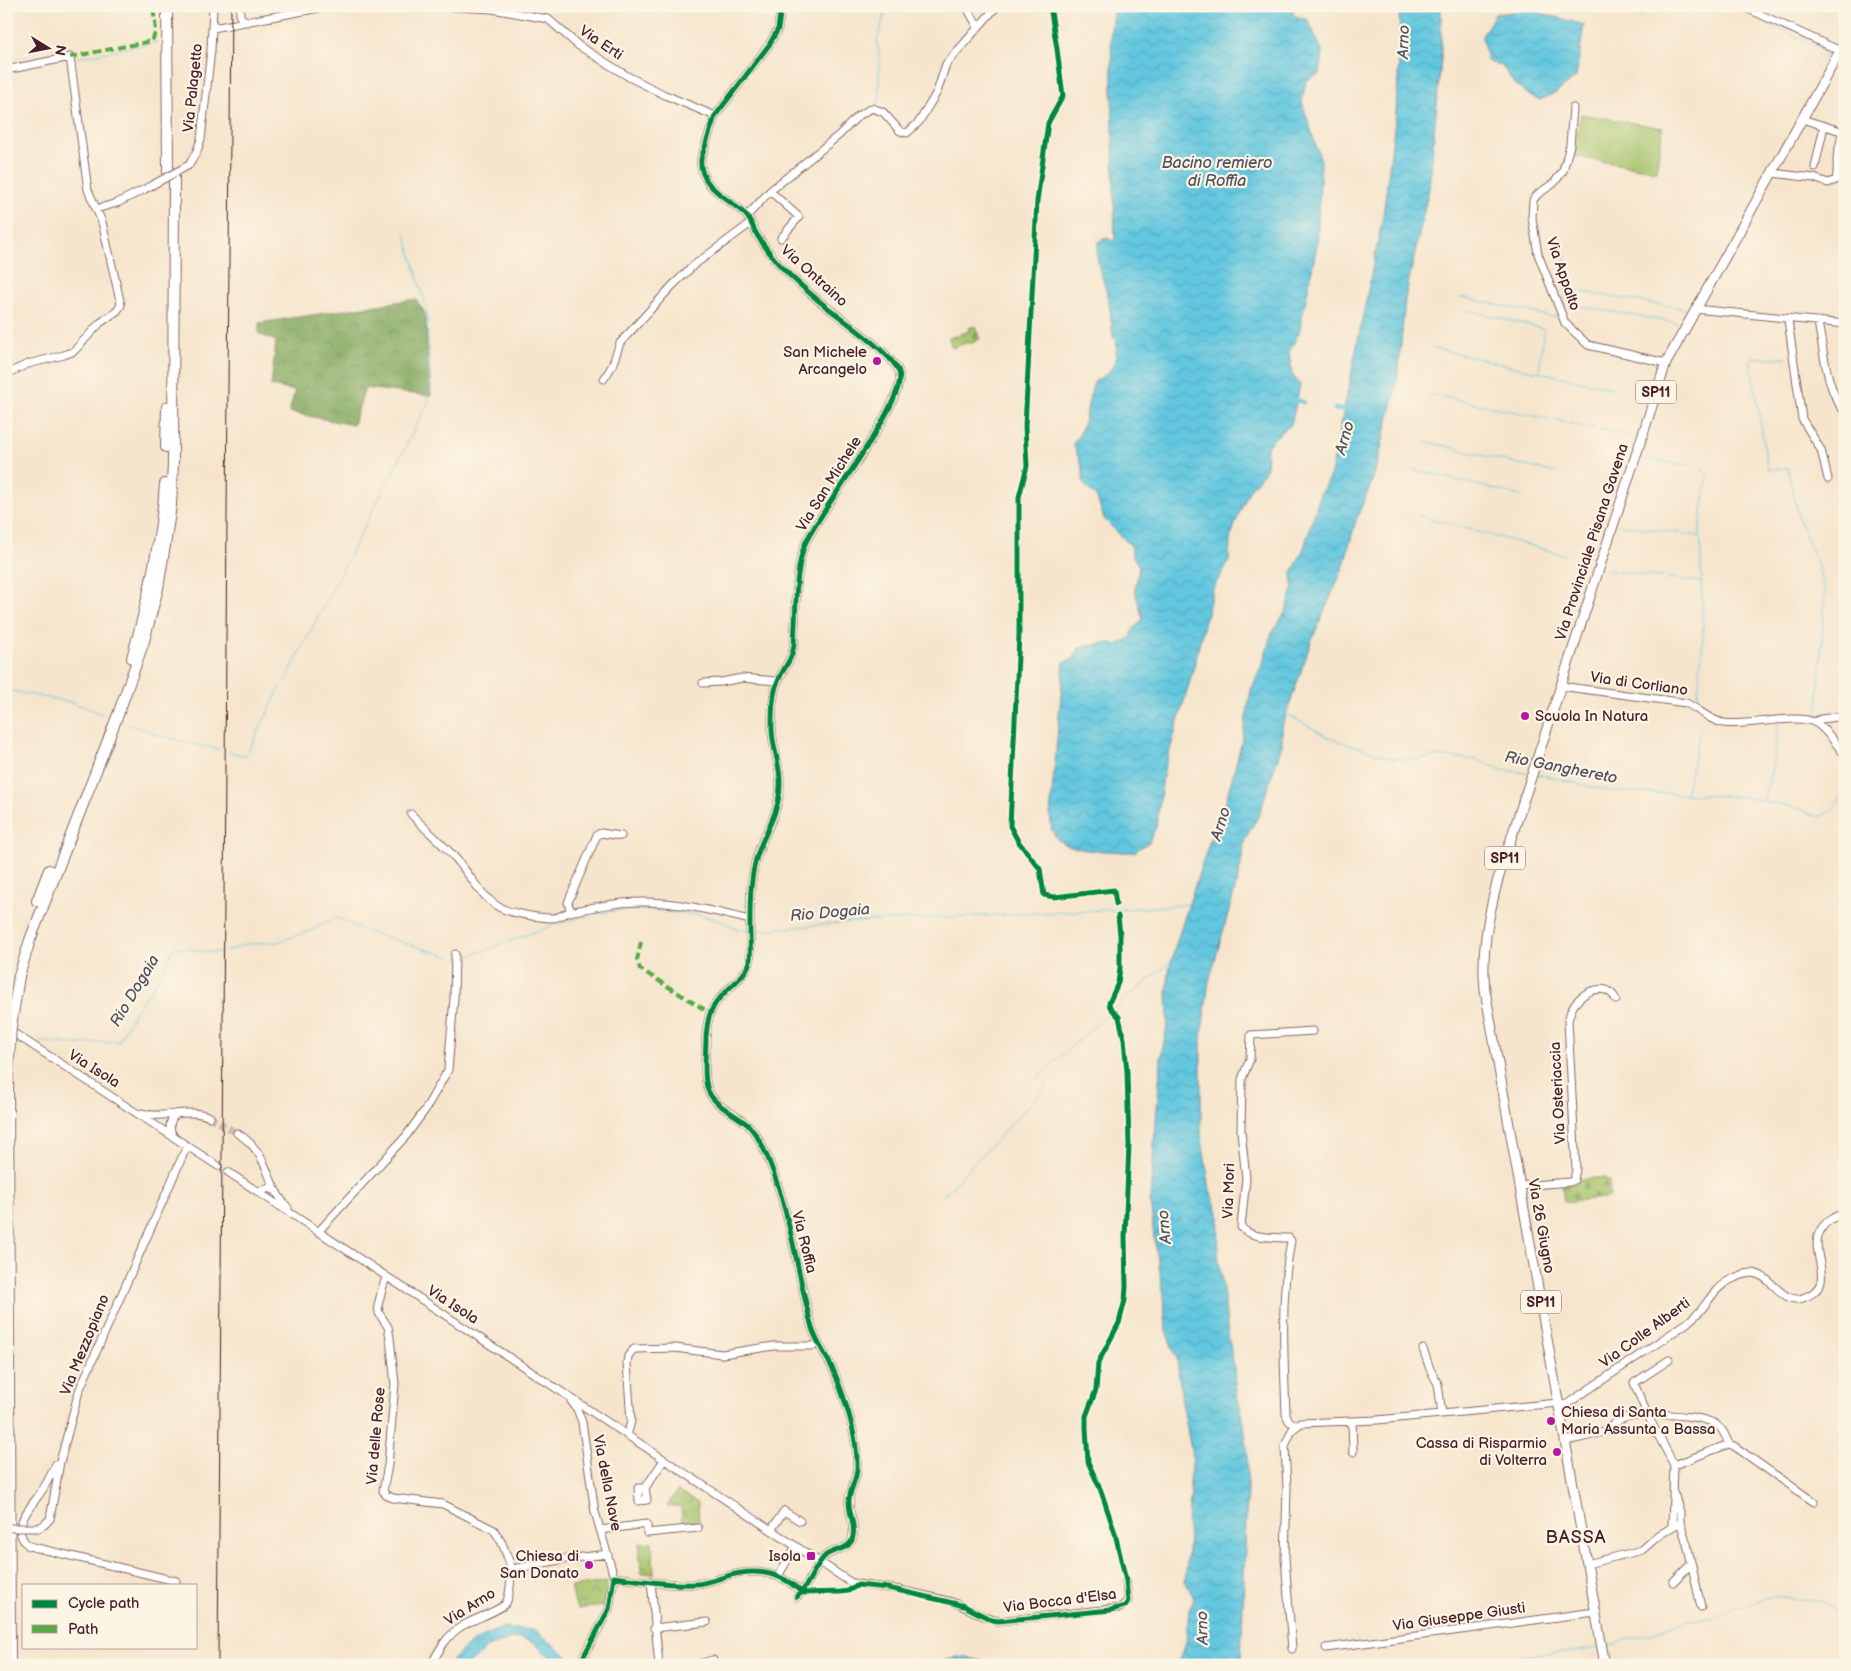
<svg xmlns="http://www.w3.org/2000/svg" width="1851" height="1671" font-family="'Balsamiq Sans',sans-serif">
	<defs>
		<pattern id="forest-crowns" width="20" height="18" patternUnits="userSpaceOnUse" patternTransform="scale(1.25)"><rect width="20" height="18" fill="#83a95f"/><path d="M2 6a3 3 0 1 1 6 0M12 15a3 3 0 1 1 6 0" fill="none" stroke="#6d894f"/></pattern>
		<pattern id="cemetery-stones" width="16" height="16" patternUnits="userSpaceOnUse" patternTransform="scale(1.25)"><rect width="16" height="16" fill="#a4c36b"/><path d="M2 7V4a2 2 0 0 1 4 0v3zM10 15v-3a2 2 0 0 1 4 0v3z" fill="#889e58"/></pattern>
		<pattern id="park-crowns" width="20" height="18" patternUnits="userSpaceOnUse" patternTransform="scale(1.25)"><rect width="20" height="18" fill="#a4c36b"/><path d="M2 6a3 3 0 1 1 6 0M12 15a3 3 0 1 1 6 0" fill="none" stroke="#889e58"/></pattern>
		<pattern id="water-waves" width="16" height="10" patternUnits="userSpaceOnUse" patternTransform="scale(1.25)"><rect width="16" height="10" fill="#62c7df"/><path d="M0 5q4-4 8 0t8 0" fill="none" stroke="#57aac0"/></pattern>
	</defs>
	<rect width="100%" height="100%" fill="#fcf5e5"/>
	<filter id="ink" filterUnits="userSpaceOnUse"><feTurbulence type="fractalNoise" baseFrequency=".02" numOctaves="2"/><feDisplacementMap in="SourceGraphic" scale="10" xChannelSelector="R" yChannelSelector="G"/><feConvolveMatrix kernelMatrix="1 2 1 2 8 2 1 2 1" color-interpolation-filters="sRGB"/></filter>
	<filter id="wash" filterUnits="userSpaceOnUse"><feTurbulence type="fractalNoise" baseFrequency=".0096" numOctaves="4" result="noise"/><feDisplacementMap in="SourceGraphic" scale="20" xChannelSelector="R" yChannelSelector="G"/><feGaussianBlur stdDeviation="1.12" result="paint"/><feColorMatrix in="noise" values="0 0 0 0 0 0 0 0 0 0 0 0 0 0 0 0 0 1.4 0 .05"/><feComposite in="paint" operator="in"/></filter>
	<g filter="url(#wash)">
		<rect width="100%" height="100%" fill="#f6e5cc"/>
		<!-- forest -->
		<path fill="url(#forest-crowns)" stroke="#666445" d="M416 299 425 313 431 396 365 388 353 425 289 412 295 391 271 386 276 341 259 334V323Z"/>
		<!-- cemetery -->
		<path fill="url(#cemetery-stones)" stroke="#77714b" d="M975 326 980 339 970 344 969 342 952 348 949 338 969 331 968 328Z
			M1605 1177V1180H1609L1610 1197 1564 1202 1562 1185 1578 1183V1180Z"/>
		<!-- park -->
		<path fill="url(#park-crowns)" stroke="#77714b" d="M677 1491 698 1503 699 1521 682 1522 681 1506H667Z
			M652 1542 654 1574 641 1573 639 1543Z
			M607 1582 604 1606 577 1609 570 1587Z"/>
		<!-- pitch -->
		<path fill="#a4c36b" stroke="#77714b" d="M1581 114 1663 128 1656 171 1573 156Z"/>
		<!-- water -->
		<path fill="url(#water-waves)" stroke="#567385" d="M1114 6H1296L1292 15 1308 20 1323 53 1320 74 1306 80 1302 102 1321 161 1317 245 1299 333 1289 352 1292 374 1300 385 1291 425 1283 430 1267 446 1266 470 1250 489 1238 516 1230 539 1229 561 1213 588 1192 674 1164 770 1156 827 1149 842 1134 852H1124L1088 850 1070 847 1058 840 1052 831 1050 816 1064 662 1074 659 1079 648 1104 643H1113L1115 646 1132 637V631L1143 619 1135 590 1139 566 1132 555V547L1104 519 1097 498 1083 483V469L1073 444C1088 426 1086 401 1095 381 1116 370 1115 363 1117 341L1113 337C1111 323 1111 308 1107 294 1103 276 1093 260 1099 241L1107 238 1115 242 1111 30Z
			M1399 6H1441V59L1429 188 1405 299 1398 376 1392 405 1373 479 1356 520 1343 568 1311 642 1282 726V745L1259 815 1245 839 1239 875 1209 981 1201 1038V1134L1210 1190 1219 1216 1218 1256 1223 1288 1228 1335 1234 1367 1236 1393 1243 1417 1247 1448V1486L1241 1665H1158L1173 1663 1180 1660 1186 1643 1189 1610 1194 1598 1185 1581 1189 1540 1187 1519 1191 1495 1189 1479 1193 1460 1182 1402 1177 1359 1166 1331 1164 1295 1154 1238 1150 1197 1161 1057 1168 1021 1167 994 1169 971 1175 947 1195 885 1214 828 1224 808 1242 741 1251 690 1263 663 1271 635 1286 611 1293 590 1292 573 1304 548 1320 495 1331 474 1383 216 1396 113 1400 40Z
			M1530 10 1584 25 1576 77 1555 93 1540 100 1529 95 1514 83 1502 66 1487 61 1482 36 1495 14Z
			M503 1628 535 1630 579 1665H560L534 1643 521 1638 512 1639 487 1647 468 1665H448C463 1647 481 1635 503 1628Z
			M958 1657 1013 1665H927Z"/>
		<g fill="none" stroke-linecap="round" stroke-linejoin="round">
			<!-- stream -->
			<path stroke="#62c7df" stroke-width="1" d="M1603 6 1614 7 1642 16 1645 6
				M1733 6 1820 48 1826 58 1824 68
				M75 58 157 42
				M1835 73 1845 77
				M877 106 879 101V55L877 40 887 6
				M824 152 859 121 875 112
				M781 188 803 168
				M1565 289 1685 309
				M1461 297 1553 317 1558 315
				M1567 304 1677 323
				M1467 310 1544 329 1539 372 1613 388
				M1563 310 1565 303V252
				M1433 348 1537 372
				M1786 358H1750L1768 470 1788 468 1799 519 1817 563 1825 593 1817 716
				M1429 394 1631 436
				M1424 441 1555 473
				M1640 459 1697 466
				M1412 469 1521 496
				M1417 515 1565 555
				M1622 525 1700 536
				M1606 570 1701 582
				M284 683 429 401 427 310 405 233
				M6 690 74 703 103 714
				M1697 703 1703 640 1700 524 1708 476 1701 469
				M1285 713 1330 738 1391 758 1418 759 1439 756 1477 760 1502 770 1528 773
				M1810 718 1823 714H1838
				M128 724 165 737 219 750
				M229 752 246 756 281 686
				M1537 774 1609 791 1746 797 1800 809 1810 814 1821 817 1833 809 1845 792
				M1685 795 1701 728
				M1764 799 1773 763 1778 724
				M752 931 851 922 1146 908 1189 904
				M227 951 247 944 278 942 314 929 332 919 338 918 359 929 450 957
				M458 959C521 941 584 904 652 910 674 912 699 913 720 921 729 924 737 931 748 931
				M34 1043 43 1042 77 1044 119 1041 133 1014 157 981 173 949 177 947 208 952H220
				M14 1046 25 1045
				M943 1196 1047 1086 1037 1078 1127 997 1171 962
				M1607 1646 1689 1621 1715 1616 1768 1597H1784L1823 1602 1845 1618
				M1464 1665 1540 1654 1567 1653 1597 1648"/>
			<!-- canal -->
			<path stroke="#62c7df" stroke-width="5" d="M1297 400 1303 402
				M1335 409 1344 410"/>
		</g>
	</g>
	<g filter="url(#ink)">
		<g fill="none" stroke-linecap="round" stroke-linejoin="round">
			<!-- minor-tunnel -->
			<path stroke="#d4bdac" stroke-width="7" stroke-dasharray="7 3.5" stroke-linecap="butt" d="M210 1117 237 1133"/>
			<!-- minor casing -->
			<g stroke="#866463" stroke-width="9">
				<path id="minor" d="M240 6V17L248 22
					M440 6 492 9 548 19 579 46 629 77 665 95 715 116
					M781 6 778 29 769 45 715 116 701 159C698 186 728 198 745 214 751 220 753 228 757 235 763 244 770 254 777 262 789 276 805 289 819 301 836 315 893 354 899 372 909 399 819 511 805 544 796 568 796 599 795 625 794 634 795 642 793 650 791 661 783 669 779 679 772 693 772 713 772 728 772 748 781 765 780 785 779 818 762 833 755 863 750 883 750 907 750 928 750 939 751 951 750 961 747 977 722 991 714 1006 708 1015 707 1026 706 1037 706 1052 703 1072 707 1087 711 1105 735 1113 748 1125 754 1131 758 1138 762 1145 789 1201 796 1268 812 1328 818 1347 831 1361 837 1379 847 1405 858 1441 857 1468 857 1479 850 1489 849 1500 848 1513 857 1527 852 1540 847 1551 833 1549 825 1556 813 1568 809 1586 797 1597
					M966 6 978 27
					M1742 6 1845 53
					M213 28 330 6
					M6 70 70 57 88 190 102 222 121 305 117 311 100 323 74 351 64 355 28 364 6 374
					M1573 108 1570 145 1563 171 1554 183 1538 194 1533 200 1532 218 1538 254 1565 323 1588 345 1666 363
					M189 165 197 151 201 139 211 50 213 6
					M1815 167 1824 126
					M1772 173 1814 178 1828 183 1836 180C1838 171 1837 168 1837 160 1837 150 1843 141 1841 131L1802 119
					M770 191 799 217 781 238
					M96 209 117 203 145 189
					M747 216 770 191 839 135 858 116 872 108 883 112 900 131 907 133 919 122 937 92 946 64 997 6
					M1695 309 1845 324
					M1788 320 1802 419 1821 450 1828 479
					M1818 323C1824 350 1826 391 1845 412
					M604 379 612 366 620 343 672 286 694 265 751 223
					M703 683 721 682 742 678 777 681
					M1560 686 1686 703C1699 709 1710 721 1724 723 1746 727 1799 712 1816 723 1827 730 1836 744 1845 755
					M1814 722 1821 719 1845 716
					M411 814C426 830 443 844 457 860 470 875 480 895 497 906 508 913 539 918 552 918 559 918 564 913 570 912 594 907 617 902 642 902 679 902 714 911 750 920
					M571 912 568 903 569 900 597 835 601 833 621 836
					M9 1030 218 1166
					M142 1113C166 1120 187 1107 210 1117
					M237 1133C272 1155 263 1181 288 1208
					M174 1137C168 1129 169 1119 177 1114
					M228 1172 850 1582C862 1586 875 1586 888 1588 909 1591 931 1597 952 1602 968 1607 982 1618 998 1621L1120 1608 1128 1601 1126 1581
					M1520 1186 1570 1182 1574 1180 1576 1169 1568 1021C1570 1013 1572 1005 1579 999 1590 988 1609 984 1616 1000
					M256 1190 262 1191 269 1188 276 1191
					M318 1232 406 1136 425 1110 448 1070 454 998 455 954
					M386 1278 383 1286 378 1305 379 1313 388 1327 390 1338 395 1384 388 1465 383 1491 386 1495 393 1498 443 1504 494 1530 502 1543 512 1569 565 1559 608 1554
					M1423 1349 1430 1369 1438 1384 1442 1414
					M1669 1360 1634 1383 1647 1414 1674 1465 1672 1527
					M571 1401 577 1409 582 1422 595 1512 614 1577 609 1609 579 1665
					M1559 1406 1567 1404 1687 1323C1692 1318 1697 1315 1701 1310 1710 1299 1717 1286 1730 1280 1736 1277 1746 1273 1752 1273 1774 1275 1782 1309 1808 1296 1840 1280 1802 1248 1825 1224 1831 1218 1837 1215 1845 1214
					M1352 1421 1353 1452
					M1297 1426 1289 1421 1286 1414C1284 1356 1280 1298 1291 1241L1289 1238C1273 1237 1252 1239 1241 1227L1246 1178 1241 1131 1242 1079 1250 1059 1251 1035 1313 1031
					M627 1436 631 1421 627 1363 628 1356 634 1349 675 1348 722 1354 774 1346H812L818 1344
					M1565 1441C1579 1438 1594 1436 1606 1430 1612 1427 1616 1421 1622 1419 1639 1411 1701 1414 1717 1425 1723 1428 1726 1438 1729 1444
					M56 1464C51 1475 46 1485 39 1495 28 1510 9 1530 29 1546L176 1581
					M1674 1465 1729 1444 1734 1446 1814 1502
					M645 1488H638L639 1501 647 1500 645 1488 664 1460
					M1675 1496 1680 1512V1522
					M38 1528 44 1525 50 1519 60 1462 79 1391 187 1146
					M600 1530 647 1524V1533L698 1528
					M771 1530 784 1511 800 1521
					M1587 1564 1642 1550 1658 1536 1680 1522 1687 1544 1701 1607
					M778 1576 796 1546
					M614 1577C639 1580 669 1586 695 1584 704 1584 715 1580 724 1577 753 1568 781 1571 802 1593
					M651 1581 659 1665
					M1673 1582 1691 1564
					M654 1628 707 1622
					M1326 1648 1595 1612
					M1292 1649 1285 1558 1287 1488 1285 1446 1292 1430 1301 1423 1377 1420 1558 1403
					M431 1665C439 1650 447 1635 462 1626 471 1620 500 1611 506 1603 511 1594 510 1579 512 1569
					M694 1665 713 1660"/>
			</g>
			<!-- major casing -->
			<g stroke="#866463" stroke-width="11">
				<path id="major" d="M1605 1665 1485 990C1481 952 1488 917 1498 879L1666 363 1845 42"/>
			</g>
			<!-- highway casing -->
			<g stroke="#866463" stroke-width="12">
				<path id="highway" d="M167 6 168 173
					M166 447 167 407
					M132 658C148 601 161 544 165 484
					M37 901 49 870
					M11 1027 19 976 30 940 119 712 144 641 158 588 165 545 171 505 173 463 174 177
					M8 1073 10 1665"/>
			</g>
			<!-- minor -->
			<use href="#minor" stroke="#fff" stroke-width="7"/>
			<!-- major -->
			<use href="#major" stroke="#fff" stroke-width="9"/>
			<!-- highway -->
			<use href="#highway" stroke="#fff" stroke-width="10"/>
			<!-- rail -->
			<path stroke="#4a1f2b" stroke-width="1" d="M218 1665 231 6"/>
			<!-- minor-bridge casing -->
			<g stroke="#866463" stroke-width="9" stroke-linecap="butt">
				<path id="minor-bridge" d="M145 189 189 165
					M6 1528H38"/>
			</g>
			<!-- highway-bridge casing -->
			<g stroke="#866463" stroke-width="12" stroke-linecap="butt">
				<path id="highway-bridge" d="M8 1073 11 1027"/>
			</g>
			<!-- minor-bridge -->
			<use href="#minor-bridge" stroke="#fff" stroke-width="7"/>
			<!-- highway-bridge -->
			<use href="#highway-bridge" stroke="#fff" stroke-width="10"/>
			<!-- quiet -->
			<path stroke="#57aa44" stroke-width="4" stroke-dasharray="8 4" stroke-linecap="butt" d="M70 57 152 41 156 31 153 6
				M641 942 637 960 640 969 710 1013"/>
			<!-- cycleway casing -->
			<g stroke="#fcf5e5" stroke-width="8">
				<path id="cycleway" d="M781 6 778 29 769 45 715 116 701 159C698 186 728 198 745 214 751 220 753 228 757 235 763 244 770 254 777 262 789 276 805 289 819 301 836 315 893 354 899 372 909 399 819 511 805 544 796 568 796 599 795 625 794 634 795 642 793 650 791 661 783 669 779 679 772 693 772 713 772 728 772 748 781 765 780 785 779 818 762 833 755 863 750 883 750 907 750 928 750 939 751 951 750 961 747 977 722 991 714 1006 708 1015 707 1026 706 1037 706 1052 703 1072 707 1087 711 1105 735 1113 748 1125 754 1131 758 1138 762 1145 789 1201 796 1268 812 1328 818 1347 831 1361 837 1379 847 1405 858 1441 857 1468 857 1479 850 1489 849 1500 848 1513 857 1527 852 1540 847 1551 833 1549 825 1556 813 1568 809 1586 797 1597
					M1050 6 1057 49 1063 96 1048 123 1037 201 1025 426 1027 466 1019 497V635L1010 826 1018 841 1040 869 1044 895 1054 897 1114 890 1116 904
					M579 1665 609 1609 614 1577C639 1580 669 1586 695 1584 704 1584 715 1580 724 1577 753 1568 781 1571 802 1593L841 1592 848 1591 858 1585 888 1588 953 1603 964 1606 992 1620 998 1621 1111 1610 1125 1606 1128 1601 1126 1581 1115 1533 1101 1491 1088 1462 1086 1428V1416L1096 1390 1098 1363 1119 1323 1125 1300 1126 1287 1125 1237 1129 1145 1127 1072 1124 1039 1119 1017 1110 1007 1109 1003 1118 983 1120 968V935L1118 916"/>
			</g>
			<!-- cycleway -->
			<use href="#cycleway" stroke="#00873e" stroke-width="5"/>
		</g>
	</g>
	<!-- markers -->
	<g fill="#b5179e" stroke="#fcf5e5" stroke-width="2">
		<circle cx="877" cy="361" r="5"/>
		<circle cx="1525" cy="716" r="5"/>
		<circle cx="1551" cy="1421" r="5"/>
		<circle cx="1557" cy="1452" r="5"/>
		<rect x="806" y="1551" width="10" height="10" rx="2.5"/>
		<circle cx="589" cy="1565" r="5"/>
	</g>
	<g text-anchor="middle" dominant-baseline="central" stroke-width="4.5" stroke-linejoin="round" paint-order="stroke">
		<!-- shield labels -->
		<g fill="#fcf5e5" stroke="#7f5f63" stroke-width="1">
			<rect x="1636" y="380.5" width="40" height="23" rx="4"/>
			<rect x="1485" y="846.5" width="40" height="23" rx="4"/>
			<rect x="1521" y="1290.5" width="40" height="23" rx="4"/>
		</g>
		<g font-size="14" font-weight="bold" fill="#4a1f2b">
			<text x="1656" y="392">SP11</text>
			<text x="1505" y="858">SP11</text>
			<text x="1541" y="1302">SP11</text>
		</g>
		<!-- street labels -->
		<g font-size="15" fill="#4a1f2b" stroke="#fcf5e5">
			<text transform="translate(601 43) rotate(34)">Via Erti</text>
			<text transform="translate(193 88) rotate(-84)">Via Palagetto</text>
			<text transform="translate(1563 274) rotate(71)">Via Appalto</text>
			<text transform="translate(814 276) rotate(42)">Via Ontraino</text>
			<text transform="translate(829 484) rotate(-58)">Via San Michele</text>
			<text transform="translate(1592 542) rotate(-72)">Via Provinciale Pisana Gavena</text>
			<text transform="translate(1639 684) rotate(8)">Via di Corliano</text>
			<text transform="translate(94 1069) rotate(32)">Via Isola</text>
			<text transform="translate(1558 1093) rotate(-93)">Via Osteriaccia</text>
			<text transform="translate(1229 1191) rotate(-88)">Via Mori</text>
			<text transform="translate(1541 1226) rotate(80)">Via 26 Giugno</text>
			<text transform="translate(804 1242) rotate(76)">Via Roffia</text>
			<text transform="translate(453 1305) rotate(33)">Via Isola</text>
			<text transform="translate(1645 1333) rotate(-36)">Via Colle Alberti</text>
			<text transform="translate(85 1345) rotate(-68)">Via Mezzopiano</text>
			<text transform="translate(376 1436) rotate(-85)">Via delle Rose</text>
			<text transform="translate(607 1483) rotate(79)">Via della Nave</text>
			<text transform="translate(1060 1601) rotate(-7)">Via Bocca d'Elsa</text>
			<text transform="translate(470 1607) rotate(-32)">Via Arno</text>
			<text transform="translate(1459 1617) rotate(-8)">Via Giuseppe Giusti</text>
		</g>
		<!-- poi labels -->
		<g font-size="15" fill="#4a1f2b" stroke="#fcf5e5" text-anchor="end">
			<text x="867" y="352">San Michele<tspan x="867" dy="17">Arcangelo</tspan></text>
			<text x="1535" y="716" text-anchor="start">Scuola In Natura</text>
			<text x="1561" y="1412" text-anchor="start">Chiesa di Santa<tspan x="1561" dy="17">Maria Assunta a Bassa</tspan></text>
			<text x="1547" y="1443">Cassa di Risparmio<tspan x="1547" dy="17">di Volterra</tspan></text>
			<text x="579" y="1556">Chiesa di<tspan x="579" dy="17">San Donato</tspan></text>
			<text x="801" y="1556">Isola</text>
		</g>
		<!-- water labels -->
		<g font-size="16" font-style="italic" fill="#515161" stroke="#fcf5e5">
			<text transform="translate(1404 42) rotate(-88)">Arno</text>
			<text x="1217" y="163">Bacino remiero<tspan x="1217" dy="18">di Roffia</tspan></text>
			<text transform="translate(1345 438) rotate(-74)">Arno</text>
			<text transform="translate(1561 768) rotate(11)">Rio Ganghereto</text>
			<text transform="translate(1221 824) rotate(-73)">Arno</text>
			<text transform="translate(830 913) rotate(-5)">Rio Dogaia</text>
			<text transform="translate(135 991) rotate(-59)">Rio Dogaia</text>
			<text transform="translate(1165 1227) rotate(-95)">Arno</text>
			<text transform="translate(1203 1628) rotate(-91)">Arno</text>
		</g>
		<!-- quarter labels -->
		<g font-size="18" letter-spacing="1" fill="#4a1f2b" stroke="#fcf5e5">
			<text x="1576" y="1537">BASSA</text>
		</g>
	</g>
	<!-- margin -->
	<rect width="1851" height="1671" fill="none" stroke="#fcf5e5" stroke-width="25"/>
	<!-- legend -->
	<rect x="22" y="1584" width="175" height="65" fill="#fcf5e5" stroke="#b59f9b"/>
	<rect x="32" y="1600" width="25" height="8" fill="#00873e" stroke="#b59f9b"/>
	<text x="68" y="1608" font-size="15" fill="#4a1f2b">Cycle path</text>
	<rect x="32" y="1625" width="25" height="8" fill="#57aa44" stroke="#b59f9b"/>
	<text x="68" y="1634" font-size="15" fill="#4a1f2b">Path</text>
	<!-- north arrow -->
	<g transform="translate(48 48) rotate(100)" stroke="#fcf5e5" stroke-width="4" paint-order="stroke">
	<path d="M0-4L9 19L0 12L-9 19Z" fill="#4a1f2b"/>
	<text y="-8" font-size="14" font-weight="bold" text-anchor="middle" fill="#4a1f2b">N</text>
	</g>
</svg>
